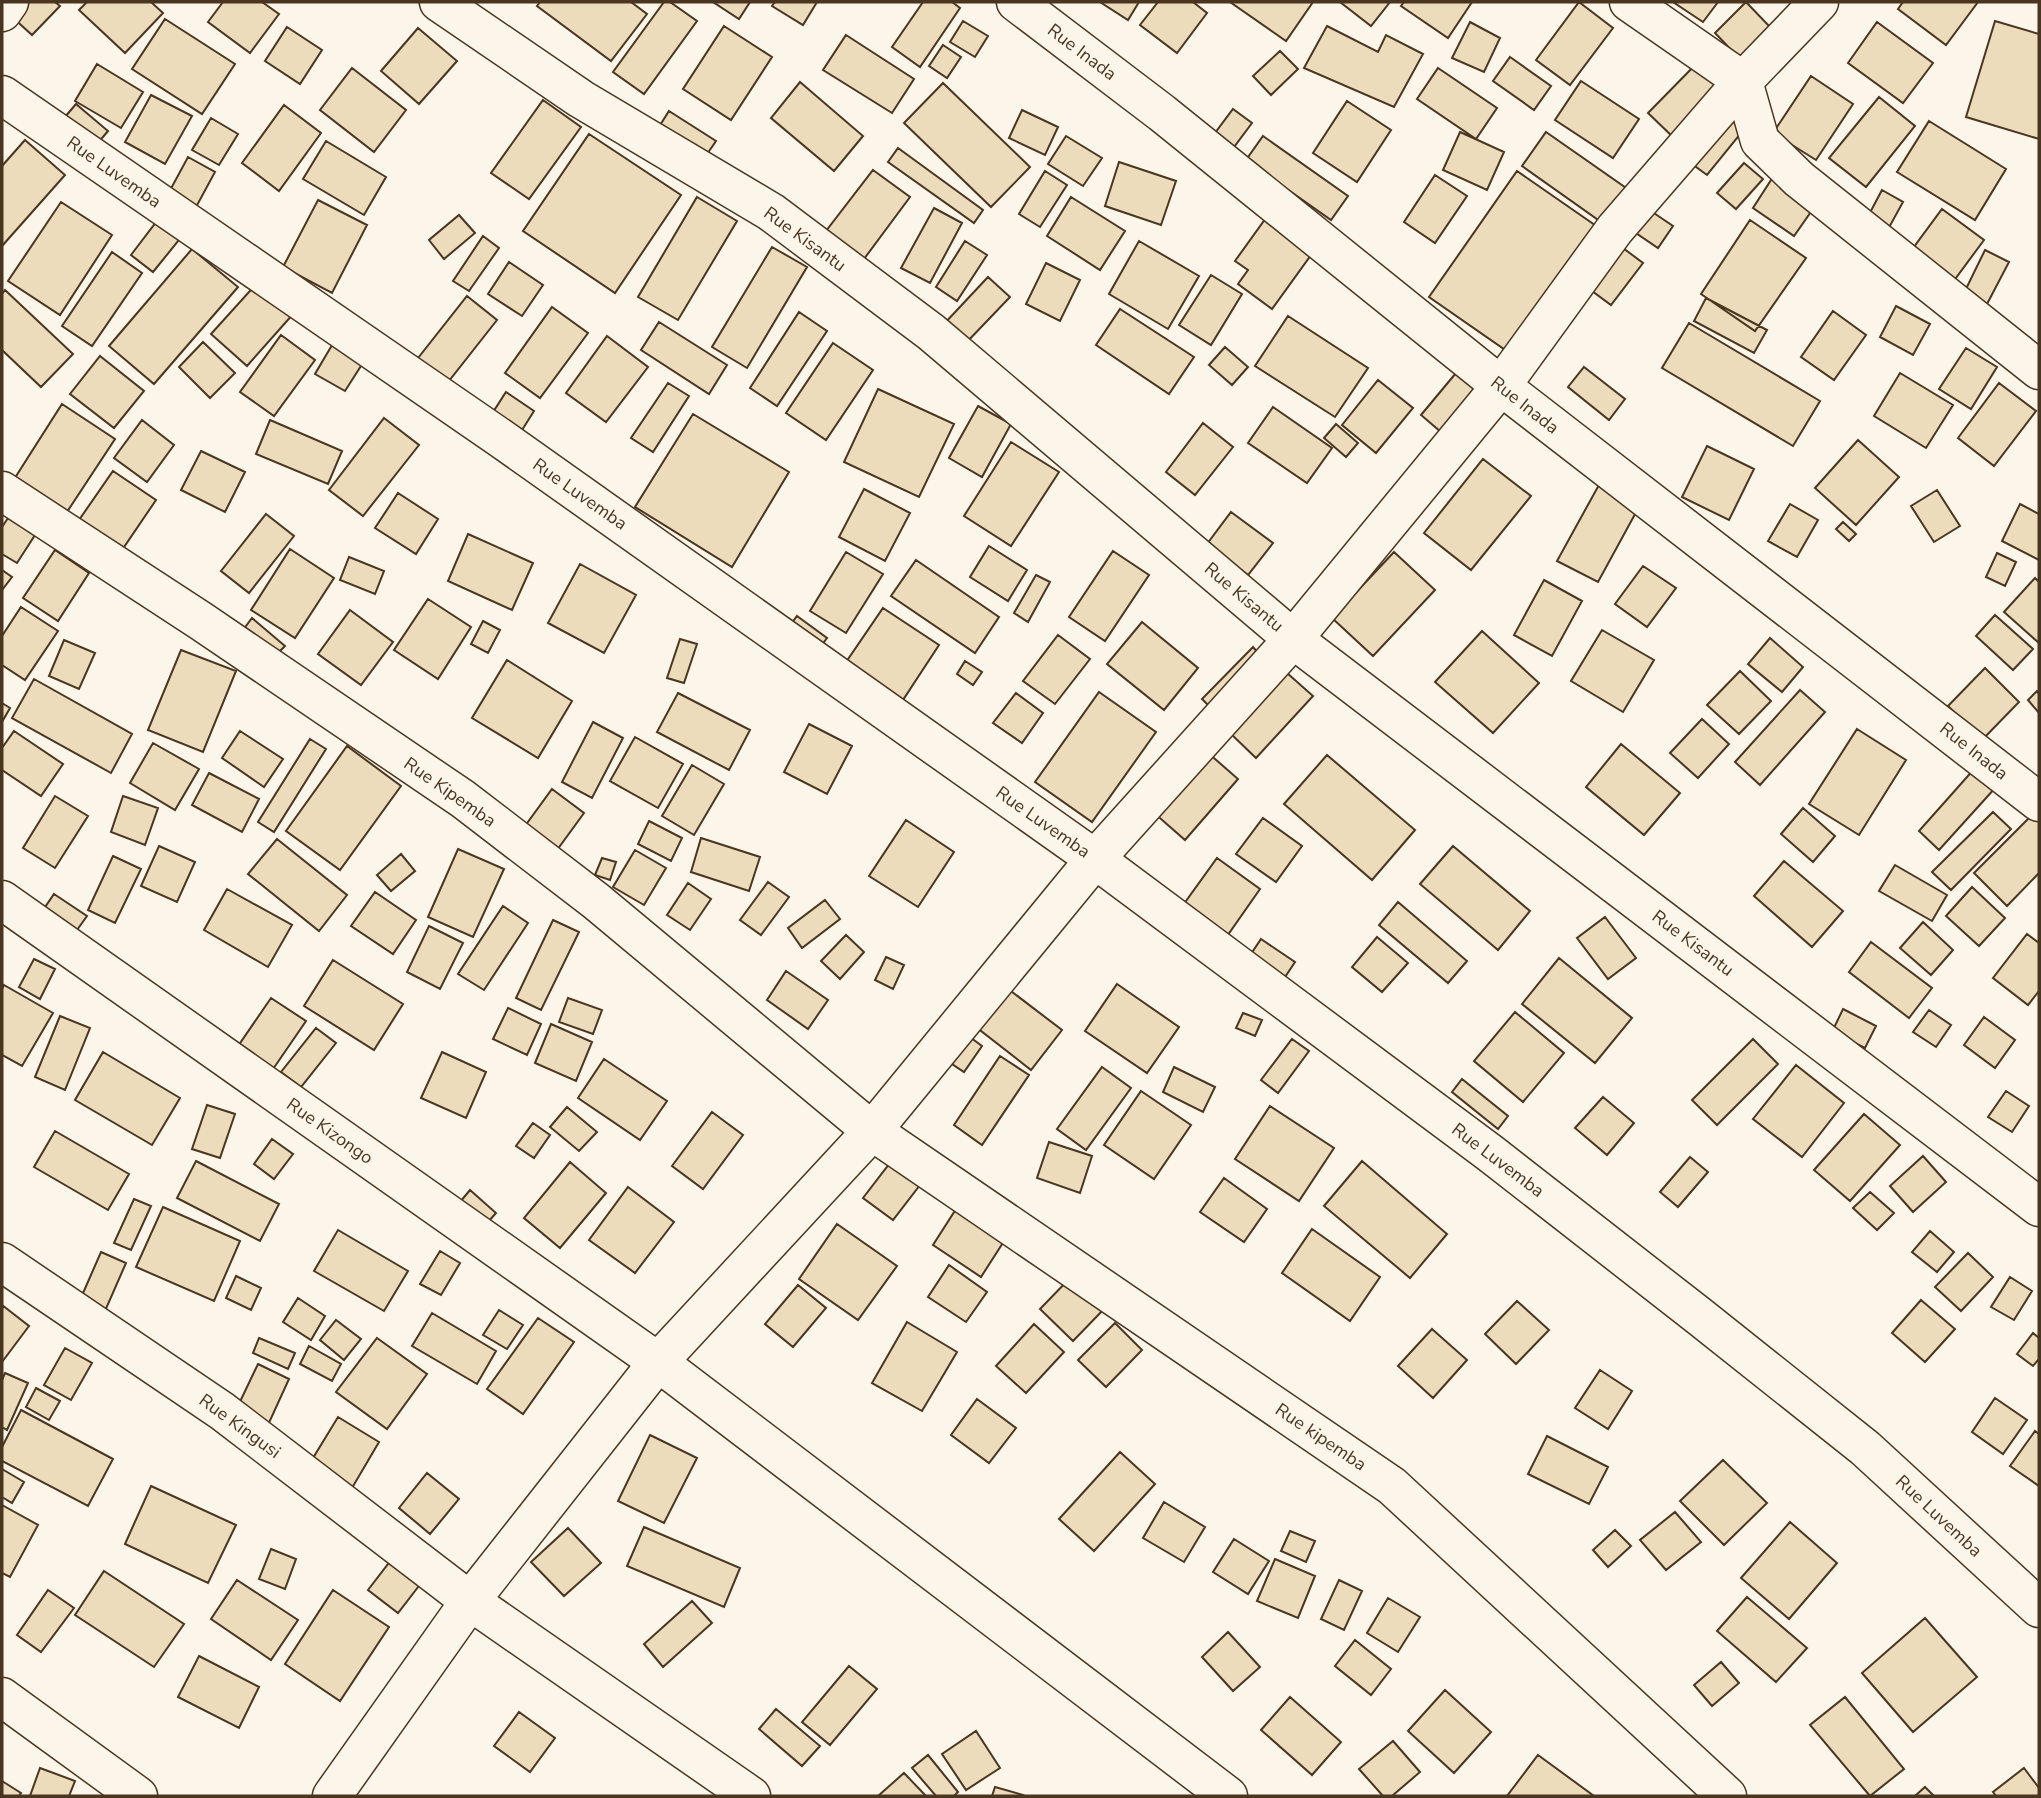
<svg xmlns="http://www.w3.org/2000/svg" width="2041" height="1798" font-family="'Nunito Sans',sans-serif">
	<rect width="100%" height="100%" fill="#fbf6e9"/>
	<!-- building -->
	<path fill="#ecdcbc" stroke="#4a3520" stroke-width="2" d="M22 2H55L60 6 32 35 10 15Z
		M87 2H151L163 13 125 53 79 10Z
		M223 2H262L279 14 250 53 208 22Z
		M540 2H631L647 14 611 61 537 6Z
		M664 2H670L697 21 644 94 613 72Z
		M713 2H750L739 19Z
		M775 2H817L803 25 772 6Z
		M923 2H952L960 8 920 67 892 47Z
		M1100 2H1139L1128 20Z
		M1158 2H1193L1207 13 1177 53 1140 25Z
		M1230 2H1313L1286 41Z
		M1340 2H1390L1371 26Z
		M1404 2H1472L1448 38 1401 6Z
		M1579 2 1613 28 1570 85 1536 60Z
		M1673 2H1718L1703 22Z
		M1746 2 1770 27 1739 58 1715 33Z
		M1903 2H1978L1946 45 1898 9Z
		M165 19 235 64 202 114 132 69Z
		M963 21 988 36 975 57 950 42Z
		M1995 21 2039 34V139L1966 117Z
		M1470 22 1500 38 1484 72 1452 58Z
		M1877 22 1933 63 1903 103 1848 63Z
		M724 26 772 57 731 120 683 89Z
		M1327 26 1378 52 1386 35 1423 54 1394 107 1304 68Z
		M287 27 322 50 300 84 265 61Z
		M418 28 457 61 419 104 381 71Z
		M846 35 914 79 892 113 823 70Z
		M943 45 961 57 947 78 929 66Z
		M1280 51 1298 69 1271 95 1253 76Z
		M1510 57 1551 86 1534 110 1493 81Z
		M1702 58 1728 83 1674 138 1648 113Z
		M97 64 143 92 121 128 75 101Z
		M352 68 406 110 374 152 320 110Z
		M1438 68 1497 108 1476 139 1417 99Z
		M1811 76 1853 104 1816 160 1773 133Z
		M1581 81 1639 119 1613 158 1555 120Z
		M800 82 863 136 834 171 771 118Z
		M943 83 1030 167 991 207 904 123Z
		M151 95 192 116 165 164 125 142Z
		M1879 97 1915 126 1866 187 1829 158Z
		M543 100 581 127 529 199 491 173Z
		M1347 101 1391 130 1357 182 1313 153Z
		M76 104 108 131 97 144 65 117Z
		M284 105 321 133 279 191 242 163Z
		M1233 109 1252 123 1231 151 1212 137Z
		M1022 110 1058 127 1045 155 1009 138Z
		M669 111 716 141 703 160 657 130Z
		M1730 115 1746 127 1707 175 1692 164Z
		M211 118 238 134 219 165 192 150Z
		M1929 121 2006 169 1975 220 1897 172Z
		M1460 132 1504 152 1487 190 1443 170Z
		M1546 132 1629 190 1604 224 1522 166Z
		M589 134 681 195 615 293 523 231Z
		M1066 136 1102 158 1083 186 1048 164Z
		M1263 136 1348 196 1331 220 1246 160Z
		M25 140 65 175 2 246V166Z
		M326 141 386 177 364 215 303 179Z
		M898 148 983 210 974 223 888 162Z
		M188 157 215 172 195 209 168 194Z
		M1119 162 1176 181 1161 225 1105 206Z
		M1744 163 1763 179 1736 209 1717 193Z
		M873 170 910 197 864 259 826 231Z
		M1045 171 1067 185 1040 227 1019 214Z
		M1517 171 1602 230 1514 356 1429 297Z
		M1435 175 1467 196 1435 243 1404 222Z
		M1773 177 1815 206 1794 236 1753 208Z
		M1882 190 1903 202 1886 233 1865 222Z
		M697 197 737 221 678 320 638 297Z
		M1071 197 1125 231 1100 270 1047 236Z
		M318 200 367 225 332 293 283 267Z
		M61 202 112 235 60 315 8 281Z
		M1645 207 1673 226 1658 248 1630 229Z
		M934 208 962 223 930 283 901 268Z
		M1942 209 1984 240 1947 290 1905 259Z
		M1271 211 1319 244 1272 309 1238 284 1248 270 1235 261Z
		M459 215 475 233 444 259 429 240Z
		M160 217 183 235 153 272 131 255Z
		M1750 220 1806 258 1755 331 1701 294Z
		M483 236 499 248 469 291 453 281Z
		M965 241 987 255 957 301 936 287Z
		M1139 241 1199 276 1168 329 1109 294Z
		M1619 245 1643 263 1611 305 1588 288Z
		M772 247 807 267 747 368 712 347Z
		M192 249 238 287 154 384 109 346Z
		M1985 250 2009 262 1986 306 1963 295Z
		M112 252 142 273 92 346 62 326Z
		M509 262 543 285 522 316 488 294Z
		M1046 263 1080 280 1060 321 1026 304Z
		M1211 275 1242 294 1211 345 1179 325Z
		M988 277 1010 297 964 345 943 325Z
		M258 282 294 313 247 366 211 334Z
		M5 290 73 354 41 387 2 350V294Z
		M467 296 497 320 441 391 411 367Z
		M1706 298 1767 330 1754 353 1694 321Z
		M1896 306 1930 324 1913 355 1880 337Z
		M552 307 588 333 540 398 505 373Z
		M1120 309 1194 357 1169 394 1096 345Z
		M1833 311 1866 335 1834 380 1801 357Z
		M799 312 827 331 777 406 750 388Z
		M1288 316 1368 368 1335 417 1255 366Z
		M659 322 727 365 709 394 641 350Z
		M1689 323 1820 401 1793 446 1662 368Z
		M281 335 315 360 274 416 240 392Z
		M607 336 648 367 606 422 566 393Z
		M335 340 366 358 345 391 315 374Z
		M203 342 235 373 210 398 179 367Z
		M833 343 873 370 826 440 786 413Z
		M1225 347 1248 367 1232 385 1209 365Z
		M1966 348 1997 367 1971 409 1939 389Z
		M100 356 144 391 114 428 70 394Z
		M1461 367 1482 384 1441 432 1421 415Z
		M1584 367 1625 399 1609 420 1568 387Z
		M1900 373 1953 405 1926 448 1874 416Z
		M1378 380 1413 408 1376 453 1342 425Z
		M668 383 689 396 653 452 631 438Z
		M1999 383 2036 411 1994 466 1958 438Z
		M878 389 954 424 919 497 844 462Z
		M506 392 534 411 517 438 488 420Z
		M62 404 115 439 65 515 13 481Z
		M978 406 1011 424 982 477 949 458Z
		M1273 407 1332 448 1307 483 1248 443Z
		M693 414 789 472 732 567 635 507Z
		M384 418 419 445 363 516 329 490Z
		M142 420 174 445 147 482 114 458Z
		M270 420 342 451 328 484 256 454Z
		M1203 423 1233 447 1195 495 1166 472Z
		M1336 424 1358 443 1346 457 1324 438Z
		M1858 440 1899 477 1856 525 1815 488Z
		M1011 442 1059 472 1011 546 964 516Z
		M1707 446 1754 469 1729 520 1682 497Z
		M201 451 245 472 225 512 181 490Z
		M1483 459 1531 496 1471 570 1424 533Z
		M113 471 156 500 122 550 79 520Z
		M1600 483 1640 505 1598 582 1557 561Z
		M864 489 910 513 885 561 839 537Z
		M1937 490 1960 526 1934 542 1911 506Z
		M398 493 438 519 416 554 375 528Z
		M1790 504 1818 520 1797 557 1768 541Z
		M2020 504 2039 514V560L2002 541Z
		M1231 512 1273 543 1248 575 1207 544Z
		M266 514 294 536 249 593 221 571Z
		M8 518 35 535 17 563 2 554V527Z
		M1843 522 1856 534 1849 541 1836 529Z
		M468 534 533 563 512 610 448 581Z
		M989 546 1027 570 1008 601 970 577Z
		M290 549 334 578 295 638 251 610Z
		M55 550 89 573 58 621 23 598Z
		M1113 551 1149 575 1105 641 1069 617Z
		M846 552 883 574 846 633 810 611Z
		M1394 552 1435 590 1373 656 1332 618Z
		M1997 553 2016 562 2005 586 1986 577Z
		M349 557 384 571 375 594 340 580Z
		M916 560 999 617 975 653 891 596Z
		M580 564 636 595 604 653 548 623Z
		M1643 566 1676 588 1647 627 1615 604Z
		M2 570 12 577 2 590Z
		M1036 575 1050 582 1028 622 1014 613Z
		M2035 578 2039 582V643L2004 612Z
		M1544 580 1582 601 1552 656 1514 635Z
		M428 599 471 627 438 679 394 650Z
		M21 607 58 631 25 680 2 665V636Z
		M883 608 939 645 899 706 842 668Z
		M350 610 393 642 361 685 318 654Z
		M1995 615 2033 649 2013 670 1976 636Z
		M797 616 827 638 815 654 785 632Z
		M252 618 285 646 275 656 243 630Z
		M483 621 500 630 488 653 471 644Z
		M1142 622 1198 668 1164 710 1107 664Z
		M1602 630 1654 660 1623 712 1571 681Z
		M1482 631 1539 683 1493 733 1435 682Z
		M1058 635 1090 659 1055 704 1023 681Z
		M1770 638 1803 667 1782 692 1748 664Z
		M680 639 697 644 684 683 667 678Z
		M64 640 95 653 79 689 49 676Z
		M1253 647 1262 658 1213 710 1202 699Z
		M181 650 236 671 203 752 148 730Z
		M507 660 572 701 538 758 472 718Z
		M965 661 982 672 973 685 957 674Z
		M1985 668 2019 702 1982 740 1948 706Z
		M1740 671 1771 701 1739 734 1707 705Z
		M1287 673 1313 696 1256 758 1231 734Z
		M34 679 132 734 111 773 12 718Z
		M1800 690 1825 712 1760 785 1735 762Z
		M2037 691 2039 694V713L2028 700Z
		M1099 692 1156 732 1092 822 1035 782Z
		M678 693 750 730 729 770 657 732Z
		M1016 693 1043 713 1022 743 993 723Z
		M2 703 10 708 2 722Z
		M1702 719 1729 744 1698 778 1670 753Z
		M593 722 623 738 592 798 562 782Z
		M809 724 852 746 827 794 784 772Z
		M1857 729 1906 760 1859 835 1809 804Z
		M14 731 63 764 41 796 2 770V748Z
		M240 731 283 759 264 787 222 758Z
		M635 737 683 764 658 808 610 781Z
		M310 739 326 749 274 832 258 822Z
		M153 743 199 769 175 810 130 783Z
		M1621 744 1680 793 1644 835 1586 787Z
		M347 746 401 786 340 870 286 831Z
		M1207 752 1238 779 1185 840 1153 812Z
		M1327 755 1415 830 1372 880 1284 804Z
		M692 765 724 784 694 835 662 816Z
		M1975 768 1996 787 1939 850 1919 831Z
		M209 773 259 799 242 832 192 805Z
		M552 789 584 813 549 861 517 837Z
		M55 796 88 816 55 868 23 848Z
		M123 796 158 808 145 845 111 832Z
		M1803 808 1835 836 1813 862 1781 834Z
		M2037 810 2039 813V873L2007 906 1974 873Z
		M1993 812 2011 829 1951 890 1932 872Z
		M1263 818 1302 846 1276 882 1236 854Z
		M906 820 954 852 918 907 869 876Z
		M649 821 682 838 671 861 638 844Z
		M701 838 760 857 749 891 691 872Z
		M277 839 347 895 319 931 248 874Z
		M159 846 195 862 177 902 141 886Z
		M1453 846 1530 911 1498 950 1420 884Z
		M458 849 504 869 473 937 428 917Z
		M635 850 666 868 644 905 613 887Z
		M401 854 415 871 391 891 377 875Z
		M113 856 141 869 115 923 88 910Z
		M602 858 616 862 610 880 595 875Z
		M1217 858 1260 889 1225 939 1181 908Z
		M1784 861 1843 911 1812 947 1754 896Z
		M1895 865 1947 895 1932 921 1879 891Z
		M768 882 789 897 761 935 740 920Z
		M688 883 711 899 690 930 667 915Z
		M1972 887 2005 918 1979 946 1946 916Z
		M227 889 292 925 268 967 204 930Z
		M375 892 416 920 393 954 351 926Z
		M54 894 87 916 72 937 39 916Z
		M825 900 840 919 802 948 788 928Z
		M1398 902 1467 961 1448 983 1379 925Z
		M503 906 528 923 484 990 458 974Z
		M1605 917 1636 958 1608 979 1577 938Z
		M553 920 579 932 541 1010 516 998Z
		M1923 922 1953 950 1931 975 1900 948Z
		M429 926 463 943 440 989 407 972Z
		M2027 934 2039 943V991L2028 1005 1993 978Z
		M846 935 864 952 840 979 821 961Z
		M1377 937 1408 963 1382 992 1352 967Z
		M1261 939 1295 962 1279 986 1245 963Z
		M1871 942 1932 988 1909 1018 1849 972Z
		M886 957 904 965 893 989 875 980Z
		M1559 958 1632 1018 1595 1063 1522 1004Z
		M34 959 55 969 40 999 19 987Z
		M333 960 403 1004 374 1050 304 1006Z
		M786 971 828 1000 808 1029 767 1000Z
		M1117 984 1179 1027 1147 1073 1085 1031Z
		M4 985 53 1013 22 1066 2 1055V989Z
		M1007 988 1062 1030 1031 1070 976 1027Z
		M271 998 306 1021 269 1075 234 1052Z
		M568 998 602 1010 593 1034 559 1022Z
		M508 1008 541 1024 527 1055 493 1039Z
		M1843 1009 1876 1026 1865 1048 1832 1032Z
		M1929 1010 1951 1025 1936 1047 1913 1032Z
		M1515 1012 1564 1053 1523 1102 1474 1061Z
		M1243 1013 1262 1020 1255 1036 1236 1028Z
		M60 1016 90 1028 65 1090 35 1077Z
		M1984 1017 2015 1040 1995 1068 1964 1045Z
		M551 1024 592 1042 576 1081 535 1063Z
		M316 1028 336 1043 301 1087 281 1072Z
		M967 1035 982 1046 964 1072 949 1062Z
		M1292 1039 1309 1051 1278 1093 1261 1080Z
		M1753 1039 1778 1064 1717 1125 1692 1100Z
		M103 1052 180 1098 152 1145 75 1100Z
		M442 1052 486 1072 466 1118 421 1098Z
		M1000 1056 1029 1075 982 1145 954 1125Z
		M604 1059 667 1101 640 1140 578 1098Z
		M1796 1065 1844 1103 1802 1157 1753 1119Z
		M1102 1067 1131 1088 1086 1150 1057 1129Z
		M1174 1067 1215 1087 1203 1112 1163 1092Z
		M1462 1079 1508 1116 1498 1129 1452 1092Z
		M1141 1091 1191 1125 1154 1179 1104 1145Z
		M2006 1091 2029 1106 2012 1132 1988 1117Z
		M1603 1097 1634 1123 1607 1155 1575 1128Z
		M207 1105 235 1114 220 1158 192 1149Z
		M1270 1106 1334 1148 1299 1201 1235 1159Z
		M567 1107 597 1132 579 1151 550 1127Z
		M712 1112 743 1135 703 1189 672 1166Z
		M1864 1114 1900 1145 1850 1201 1814 1170Z
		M533 1123 550 1135 534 1158 516 1146Z
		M55 1131 129 1174 108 1210 34 1167Z
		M272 1139 293 1154 274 1179 254 1164Z
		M1049 1142 1092 1156 1080 1193 1037 1178Z
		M1923 1156 1946 1182 1913 1212 1890 1186Z
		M1690 1157 1708 1172 1678 1207 1660 1192Z
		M196 1161 279 1204 260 1241 177 1198Z
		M1362 1161 1447 1234 1410 1278 1324 1206Z
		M570 1162 606 1193 560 1248 524 1218Z
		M890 1163 920 1185 893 1220 863 1198Z
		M1224 1178 1267 1209 1244 1242 1200 1212Z
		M628 1187 674 1222 635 1273 589 1240Z
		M470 1190 496 1213 481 1230 455 1208Z
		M1870 1192 1894 1213 1877 1230 1853 1208Z
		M134 1199 151 1206 131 1250 114 1243Z
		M958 1206 1006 1238 981 1277 933 1245Z
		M163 1207 240 1241 214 1301 136 1267Z
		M837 1224 897 1266 858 1320 799 1279Z
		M1312 1229 1380 1277 1350 1321 1282 1273Z
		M338 1230 408 1271 384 1311 314 1271Z
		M1930 1231 1954 1252 1937 1272 1912 1252Z
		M440 1251 460 1263 441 1295 420 1284Z
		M101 1252 126 1263 105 1311 80 1300Z
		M1968 1253 1993 1277 1961 1311 1935 1287Z
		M949 1265 987 1292 966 1322 928 1297Z
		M236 1276 261 1288 251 1310 226 1298Z
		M1072 1276 1105 1308 1073 1341 1040 1309Z
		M2010 1277 2032 1291 2014 1320 1991 1307Z
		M798 1285 826 1308 793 1347 765 1324Z
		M298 1298 325 1316 311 1340 283 1322Z
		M1921 1300 1955 1329 1925 1362 1892 1333Z
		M1517 1301 1549 1330 1516 1364 1485 1334Z
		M2 1305 29 1326 2 1362Z
		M499 1310 523 1325 507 1349 483 1335Z
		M432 1313 496 1351 477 1384 412 1346Z
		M538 1318 574 1342 523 1414 487 1389Z
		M336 1320 361 1339 344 1360 320 1340Z
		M907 1322 957 1352 922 1411 872 1383Z
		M1115 1323 1142 1350 1106 1387 1078 1360Z
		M1034 1324 1064 1352 1026 1393 996 1366Z
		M1432 1329 1467 1360 1433 1398 1398 1366Z
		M2033 1333 2039 1338V1359L2033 1366 2017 1354Z
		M259 1338 295 1353 288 1369 253 1353Z
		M377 1338 427 1374 387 1429 336 1392Z
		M309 1346 341 1364 332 1381 300 1364Z
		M65 1348 92 1363 71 1400 44 1385Z
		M258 1364 289 1379 268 1425 236 1410Z
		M1600 1370 1632 1391 1608 1429 1575 1408Z
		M5 1373 28 1383 7 1430 2 1427V1380Z
		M36 1388 60 1401 49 1420 26 1407Z
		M1995 1398 2027 1420 2003 1454 1972 1432Z
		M977 1399 1016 1428 989 1463 951 1435Z
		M21 1410 113 1459 88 1506 2 1461V1447Z
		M338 1417 379 1442 352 1488 310 1463Z
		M2035 1431 2039 1434V1486L2010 1466Z
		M650 1435 697 1458 664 1523 618 1501Z
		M1547 1436 1608 1467 1589 1504 1528 1474Z
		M1120 1452 1155 1484 1094 1551 1059 1519Z
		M1723 1460 1767 1503 1724 1545 1680 1501Z
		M2 1469 24 1482 12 1503 2 1497Z
		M427 1473 459 1499 430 1534 399 1508Z
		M151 1486 236 1525 208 1583 125 1544Z
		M1164 1502 1205 1527 1184 1562 1143 1538Z
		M2 1505 38 1525 10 1577 2 1573Z
		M1675 1512 1701 1542 1666 1570 1640 1540Z
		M1790 1522 1837 1563 1789 1619 1741 1578Z
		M644 1527 740 1568 724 1607 627 1566Z
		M568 1528 601 1563 564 1596 531 1562Z
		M1615 1530 1631 1546 1608 1567 1593 1550Z
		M1290 1531 1315 1541 1306 1562 1281 1551Z
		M1234 1539 1269 1561 1248 1594 1213 1572Z
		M271 1549 296 1559 285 1589 259 1579Z
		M395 1555 425 1578 398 1613 368 1590Z
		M1275 1559 1315 1576 1298 1618 1257 1601Z
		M104 1571 184 1624 154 1667 75 1615Z
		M237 1580 298 1620 271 1660 211 1619Z
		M1339 1580 1362 1591 1344 1630 1321 1619Z
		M48 1590 74 1608 41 1652 17 1635Z
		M333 1590 389 1627 340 1701 285 1664Z
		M1747 1597 1807 1648 1776 1682 1717 1631Z
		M1388 1598 1420 1617 1398 1652 1367 1633Z
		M692 1601 712 1623 663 1667 644 1644Z
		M1925 1618 1977 1677 1913 1732 1862 1673Z
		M1228 1632 1260 1667 1233 1691 1202 1657Z
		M1355 1640 1391 1669 1371 1695 1335 1666Z
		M199 1656 259 1687 239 1728 178 1697Z
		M1721 1662 1739 1683 1712 1706 1694 1685Z
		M849 1666 877 1689 830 1745 802 1722Z
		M1445 1690 1491 1732 1454 1773 1408 1731Z
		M1290 1697 1341 1742 1312 1775 1261 1730Z
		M1845 1697 1904 1769 1870 1796 1810 1725Z
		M776 1709 820 1746 802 1766 759 1729Z
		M519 1712 555 1738 530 1772 494 1746Z
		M976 1731 1000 1768 966 1790 942 1754Z
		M1393 1741 1420 1772 1392 1796H1383L1359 1769Z
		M928 1755 958 1792 954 1796H936L912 1768Z
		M1538 1755 1594 1796H1507Z
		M40 1768 75 1781 69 1796H30Z
		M2024 1768 2039 1788V1796H1996L1993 1792Z
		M904 1773 926 1796H878Z
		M2 1781 21 1793 19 1796H2Z
		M995 1787 1023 1795 1022 1796H992Z
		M1925 1787 1934 1796H1915Z"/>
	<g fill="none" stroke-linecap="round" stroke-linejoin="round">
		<!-- street casing -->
		<g stroke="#4a3520" stroke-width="41">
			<path id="street" d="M439 2 581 99 771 212 931 332 1293 639 2039 1207
				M1016 2 1162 113 1501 386 2039 802
				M1629 2 1743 81 1760 141 1799 179 2039 370
				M2 12 9 2
				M2 95 499 437 1095 859 1490 1153 1699 1316 1865 1448 2039 1608
				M2 491 201 621 463 799 596 901 872 1131 1392 1486 1727 1796
				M2 900 658 1362 1228 1796
				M2 1262 222 1411 470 1601 751 1796
				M2 1697 138 1796
				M332 1796 470 1601 658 1362 872 1131 1095 859 1293 639 1501 386 1615 229 1743 81 1819 2"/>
		</g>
		<!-- street -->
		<use href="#street" stroke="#fbf6e9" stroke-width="38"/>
	</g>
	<g text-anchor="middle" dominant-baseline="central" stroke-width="5" stroke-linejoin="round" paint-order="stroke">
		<!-- street labels -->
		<g font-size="18" fill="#4a3520" stroke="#fbf6e9">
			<text transform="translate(1082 52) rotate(37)">Rue Inada</text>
			<text transform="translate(114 172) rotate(35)">Rue Luvemba</text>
			<text transform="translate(805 239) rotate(36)">Rue Kisantu</text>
			<text transform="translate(1525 405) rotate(38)">Rue Inada</text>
			<text transform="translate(580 494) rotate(35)">Rue Luvemba</text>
			<text transform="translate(1244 597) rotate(40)">Rue Kisantu</text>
			<text transform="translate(1974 751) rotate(38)">Rue Inada</text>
			<text transform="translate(450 792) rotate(35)">Rue Kipemba</text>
			<text transform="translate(1043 822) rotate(35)">Rue Luvemba</text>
			<text transform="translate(1693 943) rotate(37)">Rue Kisantu</text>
			<text transform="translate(330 1131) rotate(35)">Rue Kizongo</text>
			<text transform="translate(1498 1160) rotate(37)">Rue Luvemba</text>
			<text transform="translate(240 1426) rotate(36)">Rue Kingusi</text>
			<text transform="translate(1321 1437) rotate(34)">Rue kipemba</text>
			<text transform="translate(1939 1516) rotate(43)">Rue Luvemba</text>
		</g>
	</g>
	<!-- border -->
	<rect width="2041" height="1798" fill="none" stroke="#4a3520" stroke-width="7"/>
</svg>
